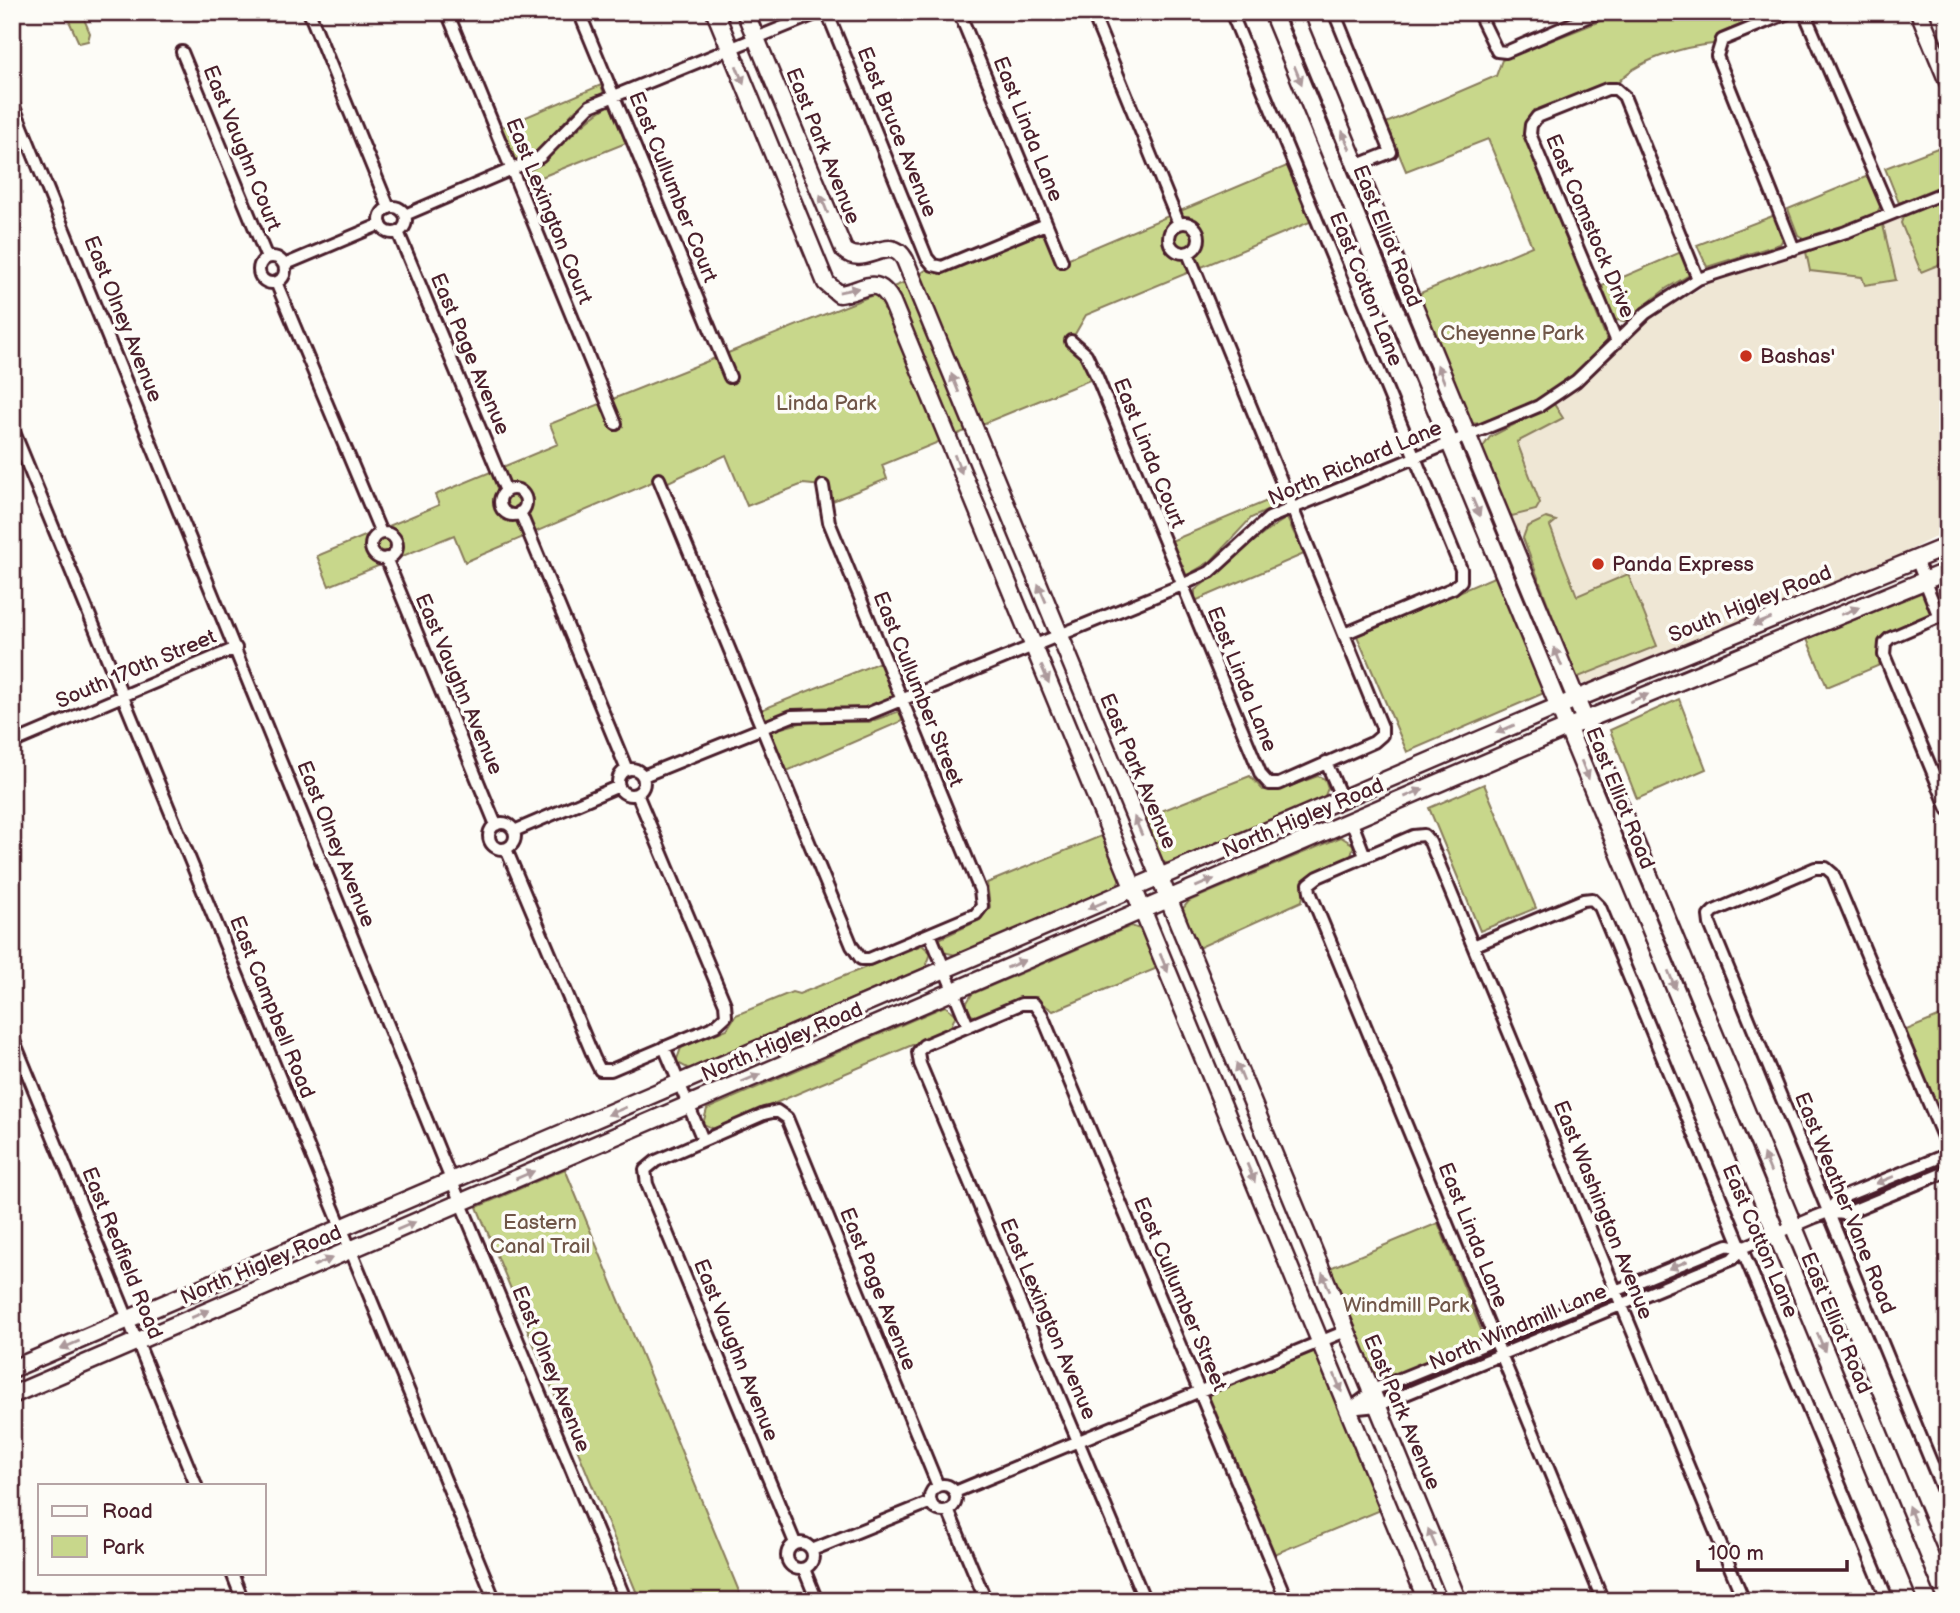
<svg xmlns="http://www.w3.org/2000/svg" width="1960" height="1613" font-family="'Balsamiq Sans',sans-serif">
	<rect width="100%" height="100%" fill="#fdfcf7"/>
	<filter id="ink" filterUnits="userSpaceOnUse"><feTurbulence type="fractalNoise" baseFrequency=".0143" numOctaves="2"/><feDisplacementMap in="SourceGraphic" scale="14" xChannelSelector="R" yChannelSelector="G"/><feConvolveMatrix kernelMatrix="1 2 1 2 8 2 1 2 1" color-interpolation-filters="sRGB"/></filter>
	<g filter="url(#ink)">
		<!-- built -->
		<path fill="#efe7d5" d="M1948 197V530L1895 558 1593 683 1580 684 1555 631 1523 538 1506 510 1481 450 1483 442 1554 404 1656 314 1713 281 1853 236Z"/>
		<!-- green -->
		<path fill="#c8d78b" stroke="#897b5b" stroke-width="2" d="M65 12H81L90 33 88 41 79 43Z
			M1623 12H1777L1720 36 1713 44C1685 46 1634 61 1618 83L1595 88 1535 112C1525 121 1524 127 1526 140L1608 342C1587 371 1507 430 1471 423L1418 294 1532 246 1488 139 1406 171 1386 123 1496 76 1502 60Z
			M601 85 604 94 576 109 536 153 514 163 500 128Z
			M610 105 626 143 524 184 523 179 526 173C559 154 577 123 610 105Z
			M1948 144V183L1899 203 1885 168Z
			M1294 163 1317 219 1086 315 1071 341 1097 377 882 465 887 479 825 504 823 486 803 484 747 506 726 455 662 485 659 479 465 562 454 535 329 586 317 556 439 505 435 495 558 444 550 424 913 279 933 265 1046 224 1062 261Z
			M1868 176 1881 205 1877 213 1841 229 1805 239 1798 235 1788 209Z
			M1948 197V261L1921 272 1901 223 1904 215Z
			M1775 215 1785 236 1780 244 1707 267 1697 245Z
			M1883 225 1896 280 1865 285 1862 277 1810 271 1806 252Z
			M1681 252 1691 274 1667 288 1625 321 1614 320 1602 286Z
			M1554 404 1563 418 1517 442 1540 503 1536 510 1512 516 1506 510 1481 450 1490 437Z
			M1279 496 1282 504 1251 518 1211 561 1184 577 1171 541Z
			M1287 518 1304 554 1195 601V590C1227 567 1253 538 1287 518Z
			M1546 518 1556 521 1550 526 1577 596 1628 574 1657 646 1576 678 1523 538 1527 527Z
			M1496 576 1544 693 1407 752 1357 636Z
			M1923 592 1932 614 1883 636 1877 654 1880 665 1827 687 1807 639Z
			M880 662 895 700C861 713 846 705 813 708 796 709 781 714 765 720L761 710Z
			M1679 699 1706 769 1637 799 1610 730Z
			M900 711 902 721 787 771 770 731 808 721 869 722Z
			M1250 776 1263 790H1279L1318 776 1325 779 1328 788 1324 798 1169 864 1156 860 1141 819Z
			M1484 784 1536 908 1480 931 1429 808Z
			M1106 834 1123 874 1116 886 956 955 943 952 939 939 980 920 990 907 987 883Z
			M1341 837 1354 845 1351 856C1322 869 1306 867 1302 901L1196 949 1180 912 1189 901Z
			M1131 926 1146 931 1160 967 1053 1011C1023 988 1009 1003 978 1017L971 1015 966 1004 972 994Z
			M922 945 931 953 926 967 689 1069 676 1062 681 1048 727 1029 736 1015 792 992 799 994Z
			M945 1006 956 1014 950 1029 714 1129 703 1124 707 1109Z
			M1948 1013V1149L1899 1033Z
			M565 1169 743 1601H640L477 1207Z
			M1438 1223 1484 1337 1481 1342 1377 1384 1325 1270Z
			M1321 1341 1388 1507 1270 1556 1200 1391Z"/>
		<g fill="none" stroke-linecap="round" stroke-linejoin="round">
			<!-- street casing -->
			<g stroke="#4a1f2b" stroke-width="16">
				<path id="street" d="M309 12 389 208
					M447 12 616 424
					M579 12 730 377
					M827 12 927 258 933 265 942 267 1046 224
					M959 12 1062 261
					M1092 12 1179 224
					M1231 12 1461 569V581L1453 588 1344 634
					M1334 12 1391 152 1356 166
					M1478 12 1497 51 1506 52 1599 12
					M1790 12 1722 40 1717 56 1794 249
					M1804 12 1891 214
					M182 52 267 258
					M12 102 443 1160 626 1601
					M380 220a13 13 0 1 1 26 0a13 13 0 1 1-26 0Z
					M405 215 540 157 590 106 820 12
					M1169 238a15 15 0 1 1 30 0a15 15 0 1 1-30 0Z
					M398 232 506 491
					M259 270a13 13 0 1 1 26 0a13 13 0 1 1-26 0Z
					M284 265 381 224
					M276 282 381 533
					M1071 341 1086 354 1097 377 1261 775 1269 784H1279L1374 742 1382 735V727L1188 253
					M1617 342 1530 134 1531 125 1537 117 1607 89H1616L1624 96 1698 279
					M12 427 495 1601
					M659 479 852 946 861 959H869L976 914 982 906 980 890 829 522 823 486
					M500 502a13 13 0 1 1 26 0a13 13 0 1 1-26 0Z
					M520 512 627 770
					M371 546a13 13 0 1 1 26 0a13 13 0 1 1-26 0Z
					M386 558 496 825
					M1916 559 1939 617
					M1948 613 1890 638 1885 643 1884 655 1948 809
					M12 743 236 648
					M1326 762 1342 799
					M618 782a13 13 0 1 1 26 0a13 13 0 1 1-26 0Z
					M643 776 792 716 867 714 1182 585 1210 572 1269 518 1539 406 1576 381 1646 313 1698 279 1846 232 1948 191
					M1351 820 1365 856
					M489 836a13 13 0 1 1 26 0a13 13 0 1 1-26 0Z
					M514 831 619 786
					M506 849 594 1058 600 1070H611L715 1026 726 1016 725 1004 637 794
					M930 934 968 1026
					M1473 946 1583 900 1592 899 1600 907 1888 1601
					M12 1036 196 1485
					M664 1047 703 1140
					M1948 1149 1833 874 1826 868H1815L1714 911 1709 916 1710 924 1948 1503
					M1828 1212 1838 1199 1948 1154
					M1349 1409 1377 1406 1732 1259 1742 1248 1815 1217 1828 1212 1844 1214 1948 1171
					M1350 1409 1378 1388 1728 1245 1742 1248
					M930 1498a13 13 0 1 1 26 0a13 13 0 1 1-26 0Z
					M955 1492 1346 1331
					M948 1510 986 1601
					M787 1556a13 13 0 1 1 26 0a13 13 0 1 1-26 0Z
					M795 1543 647 1184 645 1170 656 1161 764 1114 777 1111 787 1118 938 1486
					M812 1550 931 1502
					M804 1569 817 1601
					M232 1573 243 1601
					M1145 1601 920 1064 918 1052 924 1045 1021 1004H1034L1042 1015 1287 1601
					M1603 1601 1310 892 1309 884 1318 877 1413 836 1424 835 1430 842 1744 1601"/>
			</g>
			<!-- secondary casing -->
			<g stroke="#4a1f2b" stroke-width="21">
				<path id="secondary" d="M715 12 826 283 839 294C863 292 876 272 892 302L1427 1601
					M745 12 844 250C864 269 890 232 905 260L1458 1601
					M1272 12 1928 1601
					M1293 12 1948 1601
					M1919 12 1948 82
					M12 1369 1547 711 1948 546
					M12 1395 1576 724 1948 571"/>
			</g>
			<!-- street -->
			<use href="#street" stroke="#fdfcf7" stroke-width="10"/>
			<!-- secondary -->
			<use href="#secondary" stroke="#fdfcf7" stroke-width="16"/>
		</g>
		<!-- one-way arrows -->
		<defs><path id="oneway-solid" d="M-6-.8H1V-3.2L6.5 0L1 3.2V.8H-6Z" transform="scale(1.75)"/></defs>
		<g fill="#ac999b">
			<use href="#oneway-solid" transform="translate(740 75) rotate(68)"/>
			<use href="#oneway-solid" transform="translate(1298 75) rotate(68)"/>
			<use href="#oneway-solid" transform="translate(1346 140) rotate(-112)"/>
			<use href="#oneway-solid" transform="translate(824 204) rotate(-112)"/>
			<use href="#oneway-solid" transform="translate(849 290) rotate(-11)"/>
			<use href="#oneway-solid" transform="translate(1441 374) rotate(-112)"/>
			<use href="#oneway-solid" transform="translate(955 383) rotate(-112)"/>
			<use href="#oneway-solid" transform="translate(958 464) rotate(68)"/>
			<use href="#oneway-solid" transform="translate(1476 507) rotate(67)"/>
			<use href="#oneway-solid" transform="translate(1042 593) rotate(-113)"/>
			<use href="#oneway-solid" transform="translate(1850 611) rotate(-22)"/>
			<use href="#oneway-solid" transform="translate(1762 622) rotate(158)"/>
			<use href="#oneway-solid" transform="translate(1558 657) rotate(-112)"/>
			<use href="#oneway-solid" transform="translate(1045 674) rotate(67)"/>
			<use href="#oneway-solid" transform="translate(1639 698) rotate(-22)"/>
			<use href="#oneway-solid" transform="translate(1505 729) rotate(157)"/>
			<use href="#oneway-solid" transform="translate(1585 770) rotate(68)"/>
			<use href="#oneway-solid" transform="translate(1414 793) rotate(-23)"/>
			<use href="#oneway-solid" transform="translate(1138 826) rotate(-113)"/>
			<use href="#oneway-solid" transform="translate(1205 883) rotate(-23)"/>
			<use href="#oneway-solid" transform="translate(1097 905) rotate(157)"/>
			<use href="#oneway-solid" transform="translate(1164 963) rotate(67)"/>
			<use href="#oneway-solid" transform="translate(1016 964) rotate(-23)"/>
			<use href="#oneway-solid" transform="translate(1672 980) rotate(68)"/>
			<use href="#oneway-solid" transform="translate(1240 1072) rotate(-112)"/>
			<use href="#oneway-solid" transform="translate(751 1078) rotate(-23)"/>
			<use href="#oneway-solid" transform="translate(617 1111) rotate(157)"/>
			<use href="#oneway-solid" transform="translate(1767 1163) rotate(-112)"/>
			<use href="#oneway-solid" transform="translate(1251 1173) rotate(67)"/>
			<use href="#oneway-solid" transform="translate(525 1175) rotate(-23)"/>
			<use href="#oneway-solid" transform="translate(1885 1180) rotate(158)"/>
			<use href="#oneway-solid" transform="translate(406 1226) rotate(-23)"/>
			<use href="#oneway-solid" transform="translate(323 1262) rotate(-23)"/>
			<use href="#oneway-solid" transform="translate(1678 1265) rotate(157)"/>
			<use href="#oneway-solid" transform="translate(1326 1282) rotate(-112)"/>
			<use href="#oneway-solid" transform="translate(200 1314) rotate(-23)"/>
			<use href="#oneway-solid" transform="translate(1821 1342) rotate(67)"/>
			<use href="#oneway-solid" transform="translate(70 1345) rotate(157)"/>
			<use href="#oneway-solid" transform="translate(1338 1383) rotate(68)"/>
			<use href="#oneway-solid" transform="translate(1912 1515) rotate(-112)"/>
			<use href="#oneway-solid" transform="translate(1432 1538) rotate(-113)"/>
		</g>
	</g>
	<!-- markers -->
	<g fill="#c8321e" stroke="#fdfcf7" stroke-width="2.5">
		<circle cx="1746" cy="356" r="7"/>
		<circle cx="1598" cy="564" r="7"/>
	</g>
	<g text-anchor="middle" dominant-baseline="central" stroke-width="7" stroke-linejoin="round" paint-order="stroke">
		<!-- street labels -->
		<g font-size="21" fill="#4a1f2b" stroke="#fdfcf7">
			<text transform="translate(1028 129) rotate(68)">East Linda Lane</text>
			<text transform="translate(897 132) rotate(68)">East Bruce Avenue</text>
			<text transform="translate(823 146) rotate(68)">East Park Avenue</text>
			<text transform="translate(242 148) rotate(68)">East Vaughn Court</text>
			<text transform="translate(673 187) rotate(68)">East Cullumber Court</text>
			<text transform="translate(549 211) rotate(68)">East Lexington Court</text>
			<text transform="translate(1590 226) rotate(67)">East Comstock Drive</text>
			<text transform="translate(1387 236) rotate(68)">East Elliot Road</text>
			<text transform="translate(1366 289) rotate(68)">East Cotton Lane</text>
			<text transform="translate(123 319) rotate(68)">East Olney Avenue</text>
			<text transform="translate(470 354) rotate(67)">East Page Avenue</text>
			<text transform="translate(1149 453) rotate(68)">East Linda Court</text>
			<text transform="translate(1355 463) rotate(-23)">North Richard Lane</text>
			<text transform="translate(1750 604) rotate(-22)">South Higley Road</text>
			<text transform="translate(136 669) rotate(-23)">South 170th Street</text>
			<text transform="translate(1242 679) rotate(68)">East Linda Lane</text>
			<text transform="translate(459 684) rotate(67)">East Vaughn Avenue</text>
			<text transform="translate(918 689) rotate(68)">East Cullumber Street</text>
			<text transform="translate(1138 771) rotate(67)">East Park Avenue</text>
			<text transform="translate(1620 798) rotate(68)">East Elliot Road</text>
			<text transform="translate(1303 818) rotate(-23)">North Higley Road</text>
			<text transform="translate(336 844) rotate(68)">East Olney Avenue</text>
			<text transform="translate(272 1007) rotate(68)">East Campbell Road</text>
			<text transform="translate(782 1042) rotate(-23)">North Higley Road</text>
			<text transform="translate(1845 1203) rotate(68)">East Weather Vane Road</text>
			<text transform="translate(1603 1210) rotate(68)">East Washington Avenue</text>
			<text transform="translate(1473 1235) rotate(68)">East Linda Lane</text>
			<text transform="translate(1760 1241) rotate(67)">East Cotton Lane</text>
			<text transform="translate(122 1253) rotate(68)">East Redfield Road</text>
			<text transform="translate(261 1265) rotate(-23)">North Higley Road</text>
			<text transform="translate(878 1289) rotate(68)">East Page Avenue</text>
			<text transform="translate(1180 1294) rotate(67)">East Cullumber Street</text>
			<text transform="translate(1048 1319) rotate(67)">East Lexington Avenue</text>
			<text transform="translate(1836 1323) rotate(67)">East Elliot Road</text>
			<text transform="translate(1518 1327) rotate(-23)">North Windmill Lane</text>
			<text transform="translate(736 1350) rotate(68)">East Vaughn Avenue</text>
			<text transform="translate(551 1369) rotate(68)">East Olney Avenue</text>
			<text transform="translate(1402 1412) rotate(67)">East Park Avenue</text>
		</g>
		<!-- park labels -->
		<g font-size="21" fill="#705648" stroke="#fdfcf7">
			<text x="1512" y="333">Cheyenne Park</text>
			<text x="826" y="403">Linda Park</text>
			<text x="540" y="1222">Eastern<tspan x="540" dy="24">Canal Trail</tspan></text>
			<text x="1406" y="1305">Windmill Park</text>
		</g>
		<!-- poi labels -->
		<g font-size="21" fill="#4a1f2b" stroke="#fdfcf7" text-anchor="start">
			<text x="1760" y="356">Bashas'</text>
			<text x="1612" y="564">Panda Express</text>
		</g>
	</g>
	<!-- margin -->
	<rect width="1960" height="1613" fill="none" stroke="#fdfcf7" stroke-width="42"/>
	<rect x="21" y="21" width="1918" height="1571" fill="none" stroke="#4a1f2b" stroke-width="2.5" filter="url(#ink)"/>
	<!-- legend -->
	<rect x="38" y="1484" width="228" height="91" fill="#fdfcf7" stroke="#b5a4a5" stroke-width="2"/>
	<rect x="52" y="1506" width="35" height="10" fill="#fdfcf7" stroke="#b5a4a5" stroke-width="2"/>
	<text x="102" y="1518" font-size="21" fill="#4a1f2b">Road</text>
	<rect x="52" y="1536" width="35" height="21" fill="#c8d78b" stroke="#b5a4a5" stroke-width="2"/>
	<text x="102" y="1554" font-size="21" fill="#4a1f2b">Park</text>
	<!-- scale -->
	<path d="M1698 1560v10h149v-10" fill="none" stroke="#4a1f2b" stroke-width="3.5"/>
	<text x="1708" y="1560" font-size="21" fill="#4a1f2b" stroke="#fdfcf7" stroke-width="5" paint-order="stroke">100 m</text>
</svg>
